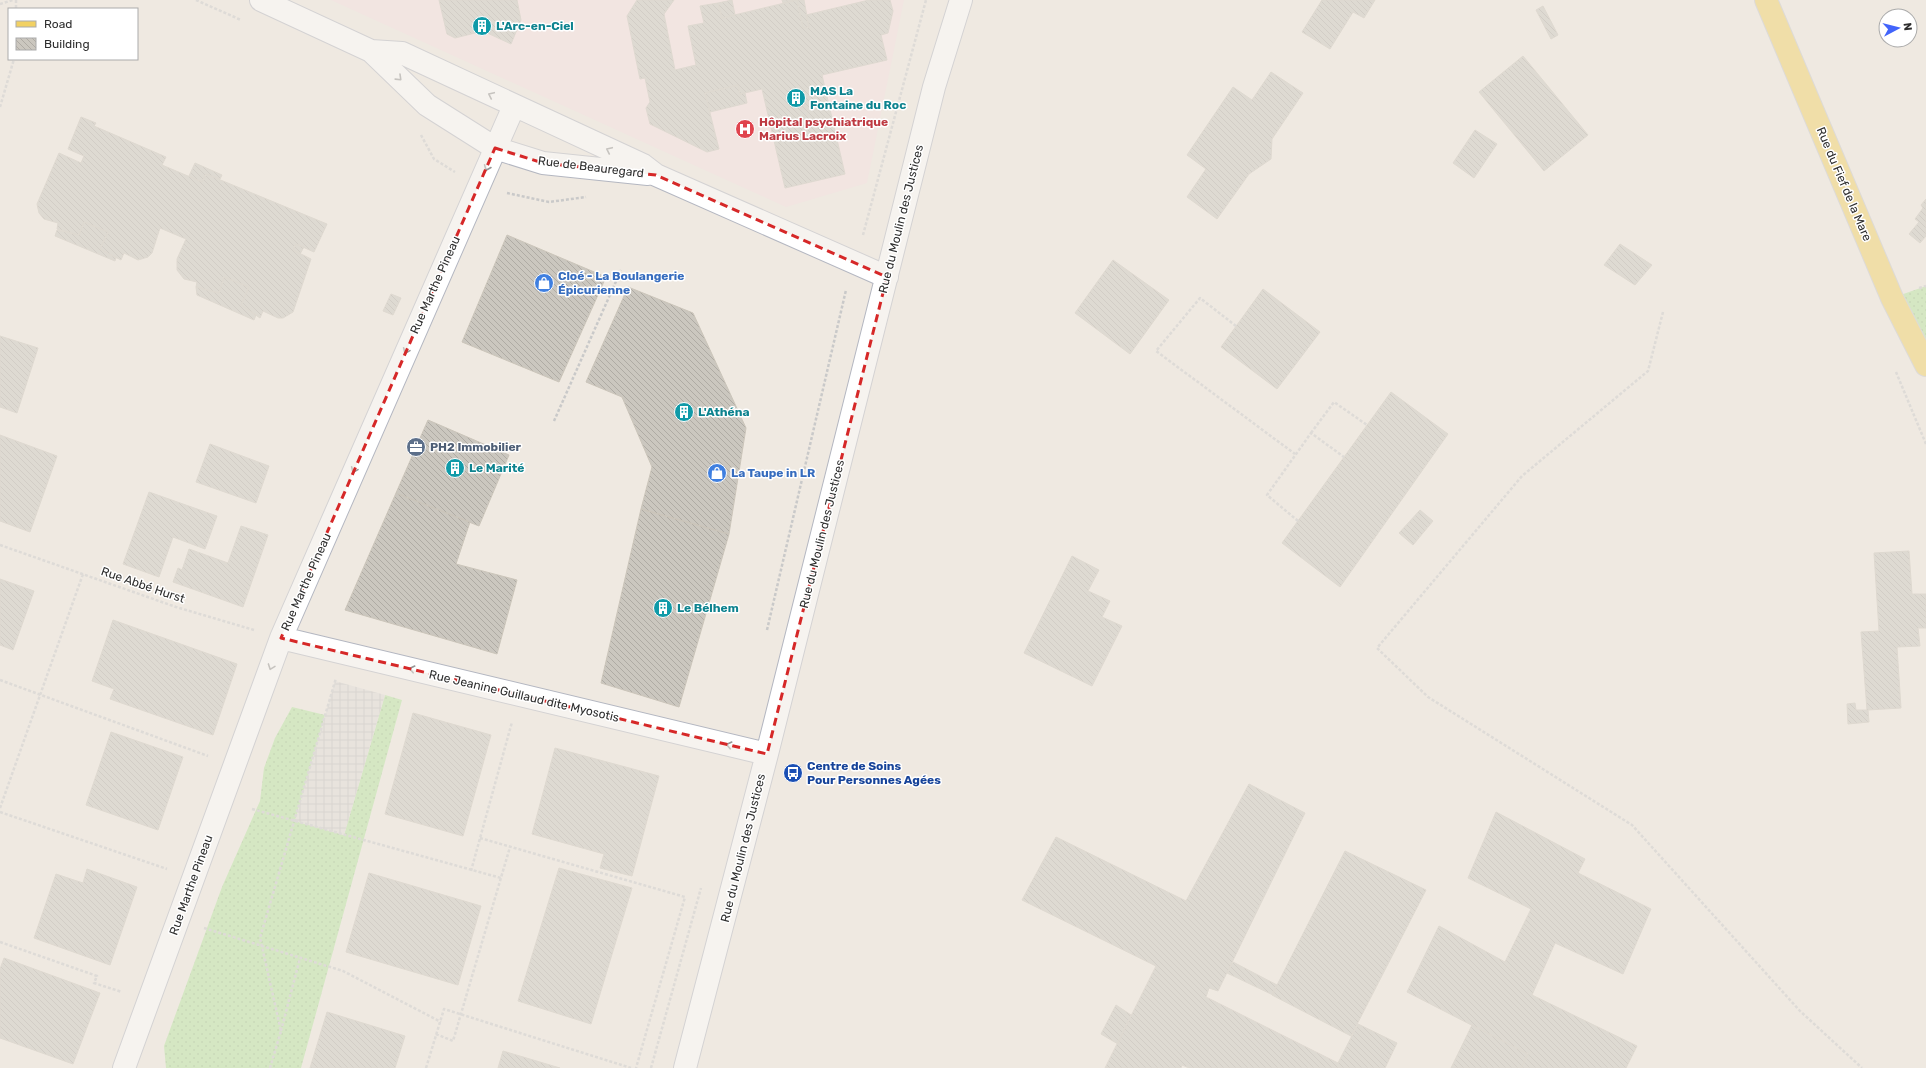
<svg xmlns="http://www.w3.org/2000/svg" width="1926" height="1068" font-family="Rubik,sans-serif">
	<defs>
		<pattern id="grass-dots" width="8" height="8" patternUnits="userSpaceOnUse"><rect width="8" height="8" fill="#b6e59e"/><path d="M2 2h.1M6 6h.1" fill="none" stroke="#9dc588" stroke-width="1.8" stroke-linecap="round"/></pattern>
		<pattern id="plaza-grid" width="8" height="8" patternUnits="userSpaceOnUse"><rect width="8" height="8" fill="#dfdcd8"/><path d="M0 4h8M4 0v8" fill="none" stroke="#c0bdba"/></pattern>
		<pattern id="building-back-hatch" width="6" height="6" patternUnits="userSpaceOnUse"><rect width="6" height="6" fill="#cbc7bf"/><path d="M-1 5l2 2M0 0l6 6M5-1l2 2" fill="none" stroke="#afaba4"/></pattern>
	</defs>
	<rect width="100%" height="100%" fill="#efe9e1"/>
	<!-- medical -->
	<path fill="#f5dfe0" d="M331 0H904L867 183 786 207Z"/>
	<!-- grass -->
	<path fill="url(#grass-dots)" d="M1926 286V365L1892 298Z
		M385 695 402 700 301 1068H166L164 1046 222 887 260 801 264 768 275 738 292 707 325 715 295 821 344 835Z"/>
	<!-- plaza -->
	<path fill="url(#plaza-grid)" d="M335 681 385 695 344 835 295 821Z"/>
	<!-- building -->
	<path fill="url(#building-back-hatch)" stroke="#cbc5ba" d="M439 0H517L521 20 511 44 483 31 455 38 447 34Z
		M637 0H674L664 14 675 70 696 65 688 26 704 23 700 6 718 3 722 18 797 0 803 28 809 27 806 15 869 0H890L893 11 888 33 881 35 887 60 822 75 845 174 785 188 762 89 740 94 738 85 705 93 719 149 707 152 650 124 646 108 650 102 645 78 640 79 627 16Z
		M732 0 735 15 722 18 718 3Z
		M782 0H804L809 27 803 28 797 0 783 3Z
		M1322 0H1375L1364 18 1353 12 1330 49 1302 32Z
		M1543 6 1558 35 1551 39 1536 10Z
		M1523 56 1588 135 1544 171 1479 92Z
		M1271 72 1303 93 1272 139 1271 159 1249 174 1217 219 1187 197 1206 169 1187 155 1233 87 1252 100Z
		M738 85 740 94 745 93 747 103 710 112 705 93Z
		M81 117 96 123 94 126 166 157 162 165 202 182 206 174 327 224 314 252 296 244 293 250 311 259 293 312 283 318H278L263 311 260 318 241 305 249 287 224 277 219 293 196 287 197 282 184 279 177 270V259L186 239 160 228 152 253 148 257 138 260 124 253 121 260 100 249 108 232 84 222 79 235 57 229 58 223 44 219 39 213 37 204 59 153 81 163 84 156 68 149Z
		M1475 130 1497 144 1474 178 1453 163Z
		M195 163 222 175 220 179 206 174 202 182 189 176Z
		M1926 199V236L1920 243 1909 234 1919 222 1915 219 1923 208 1921 205Z
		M84 222 108 232 100 249 116 258 115 261 55 236 57 230 79 235Z
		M507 235 606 277 559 382 462 342Z
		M296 244 304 247 300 254 293 250Z
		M1620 244 1652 265 1635 285 1604 265Z
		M1113 260 1169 300 1130 354 1075 313Z
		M224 277 249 287 241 305 256 315 254 320 197 295 196 287 219 293Z
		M628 287 693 313 746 428 729 534 641 509 652 467 622 397 586 382Z
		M1263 289 1320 332 1277 389 1221 347Z
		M391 294 401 298 393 315 383 311Z
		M0 336 38 348 17 413 0 407Z
		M1391 392 1448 434 1340 587 1282 543Z
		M428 420 509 455 479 526 396 493Z
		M0 435 57 456 30 532 0 521Z
		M210 444 269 466 256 503 196 482Z
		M149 492 217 516 205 549 173 537 159 577 123 564Z
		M396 493 470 522 456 564 517 580 497 654 345 610Z
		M641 509 729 534 679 707 601 683Z
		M1420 510 1433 521 1413 545 1399 533Z
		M241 526 268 535 243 607 173 582 178 568 182 570 189 549 228 563Z
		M1909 551 1912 594H1926V628H1918L1920 646 1897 647 1901 708 1868 710 1869 722 1848 724 1847 704 1855 703 1856 710H1867L1861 632 1879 631 1874 553Z
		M1072 556 1099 570 1088 591 1110 601 1102 617 1122 626 1092 686 1024 653Z
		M0 579 34 591 13 650 0 645Z
		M113 620 237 664 213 735 110 699 114 689 92 681Z
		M413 713 491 735 463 836 385 814Z
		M111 732 183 757 158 830 86 805Z
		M555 748 659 776 632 876 600 868 604 854 532 834Z
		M1249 784 1305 813 1218 991 1209 988 1206 997 1338 1063 1358 1024 1397 1043 1385 1068H1189L1182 1065 1181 1068H1105L1156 966 1022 900 1056 837 1186 901Z
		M1496 812 1585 859 1578 873 1651 909 1623 974 1555 943 1532 995 1637 1046 1626 1068H1521L1528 1054 1407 992 1439 926 1505 962 1531 909 1468 878Z
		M1345 851 1426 890 1351 1036 1272 995Z
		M559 868 632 888 591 1024 518 1001Z
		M87 869 137 887 110 965 34 938 56 874 83 883Z
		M369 873 481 906 458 985 346 952Z
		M4 958 100 993 73 1064 0 1038V969Z
		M1233 962 1277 985 1273 995 1227 973Z
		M1116 1005 1131 1015 1118 1044 1101 1034Z
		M327 1012 405 1036 395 1068H310Z
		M1472 1025 1528 1054 1521 1068H1451Z
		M503 1051 560 1068H498Z"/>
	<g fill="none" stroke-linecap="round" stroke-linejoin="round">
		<!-- minor casing -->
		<g stroke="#b4b7c1" stroke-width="24">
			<path id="minor" d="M261 0 371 51 427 105 495 148 543 163 648 174
				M371 51 402 53 643 165 656 175 887 277
				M281 638 767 754
				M124 1068 281 638 514 106
				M685 1068 767 754 934 87 961 0"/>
		</g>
		<!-- major casing -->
		<g stroke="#c9c9c9" stroke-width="24">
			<path id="major" d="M1766 0 1892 298 1926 365"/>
		</g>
		<!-- path -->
		<path stroke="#c9c9c9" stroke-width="2.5" stroke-dasharray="3 2" stroke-linecap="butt" d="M16 0V9
			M196 0 241 20
			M0 4 13 0
			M0 107 14 59
			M421 135 434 159 455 172
			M507 193 549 202 586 197
			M863 235 926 0
			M1919 288 1926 286
			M1663 312 1648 371 1522 476 1377 648 1428 697 1632 825 1800 1011 1862 1068
			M1236 326 1200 298 1156 351 1295 454
			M1896 372 1926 444
			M554 421 621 270
			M1311 433 1334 402 1367 425
			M1298 521 1267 495 1311 433 1344 457
			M0 545 176 607 254 630
			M767 630 846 290
			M0 680 208 756
			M0 808 83 574
			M252 809 501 878
			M0 812 167 869
			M480 838 685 897 636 1068
			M471 871 512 722
			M204 928 343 971 441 1022
			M0 942 97 976 94 983 122 992
			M281 1031 300 958
			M436 1034 453 1041 510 847
			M270 1068 281 1031 260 938 336 678
			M426 1068 444 1009 631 1068
			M651 1068 701 888"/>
		<!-- minor -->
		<use href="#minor" stroke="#fff" stroke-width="22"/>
		<!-- major -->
		<use href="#major" stroke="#f2d163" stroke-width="22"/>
	</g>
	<!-- one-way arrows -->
	<defs><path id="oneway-chevron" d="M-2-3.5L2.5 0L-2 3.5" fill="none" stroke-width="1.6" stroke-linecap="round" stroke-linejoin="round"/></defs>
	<g stroke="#969696">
		<use href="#oneway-chevron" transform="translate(399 78) rotate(44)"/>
		<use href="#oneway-chevron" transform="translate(491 95) rotate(-155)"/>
		<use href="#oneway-chevron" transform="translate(609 150) rotate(-155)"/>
		<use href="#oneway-chevron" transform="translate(487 168) rotate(113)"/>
		<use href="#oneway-chevron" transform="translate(406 351) rotate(114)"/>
		<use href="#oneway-chevron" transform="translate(354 470) rotate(114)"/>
		<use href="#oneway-chevron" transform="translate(271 667) rotate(110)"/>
		<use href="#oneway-chevron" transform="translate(412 669) rotate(-167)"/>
		<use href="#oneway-chevron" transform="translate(729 745) rotate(-167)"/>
	</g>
	<!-- marked area -->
	<path d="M0 0H1926V1068H0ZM495 148 543 163 656 175 887 277 767 754 281 638Z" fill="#efe9e1" fill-opacity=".55" fill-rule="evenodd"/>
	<path fill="none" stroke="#d62828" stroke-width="3" stroke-dasharray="8 5" stroke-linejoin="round" d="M495 148 543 163 656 175 887 277 767 754 281 638Z"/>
	<!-- icons -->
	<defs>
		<g id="building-disc" transform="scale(1)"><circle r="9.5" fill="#0f9aa8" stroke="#fff"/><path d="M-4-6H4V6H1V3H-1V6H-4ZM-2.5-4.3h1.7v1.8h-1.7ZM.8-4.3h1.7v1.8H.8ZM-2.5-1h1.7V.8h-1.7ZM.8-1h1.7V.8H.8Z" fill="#fff"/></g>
		<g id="hospital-disc" transform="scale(1)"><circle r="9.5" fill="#e0444e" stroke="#fff"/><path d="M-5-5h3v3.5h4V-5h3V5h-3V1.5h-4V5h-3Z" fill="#fff"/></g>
		<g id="shop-disc" transform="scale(1)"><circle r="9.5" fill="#3f7fe0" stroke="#fff"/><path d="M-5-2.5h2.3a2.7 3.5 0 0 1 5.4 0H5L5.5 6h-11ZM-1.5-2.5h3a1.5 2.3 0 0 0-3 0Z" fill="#fff"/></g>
		<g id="office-disc" transform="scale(1)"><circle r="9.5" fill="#5c6f8a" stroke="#fff"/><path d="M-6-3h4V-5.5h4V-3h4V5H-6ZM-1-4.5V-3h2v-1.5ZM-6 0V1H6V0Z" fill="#fff"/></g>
		<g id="bus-disc" transform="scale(1)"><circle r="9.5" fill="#1a4fb4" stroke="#fff"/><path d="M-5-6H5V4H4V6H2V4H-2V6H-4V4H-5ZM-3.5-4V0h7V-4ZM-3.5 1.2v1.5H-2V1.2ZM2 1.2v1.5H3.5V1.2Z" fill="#fff"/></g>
	</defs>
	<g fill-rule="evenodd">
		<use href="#building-disc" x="482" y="26"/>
		<use href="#building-disc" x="796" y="98"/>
		<use href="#hospital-disc" x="745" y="129"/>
		<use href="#shop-disc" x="544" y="283"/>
		<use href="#building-disc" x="684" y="412"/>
		<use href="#office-disc" x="416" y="447"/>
		<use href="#building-disc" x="455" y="468"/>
		<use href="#shop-disc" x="717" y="473"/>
		<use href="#building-disc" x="663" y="608"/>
		<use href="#bus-disc" x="793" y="773"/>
	</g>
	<g text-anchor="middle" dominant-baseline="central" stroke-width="3" stroke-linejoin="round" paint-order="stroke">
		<!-- culture labels -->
		<g font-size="12" font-weight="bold" fill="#0d838f" stroke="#fff" text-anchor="start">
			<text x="496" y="26">L'Arc-en-Ciel</text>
			<text x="810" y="91">MAS La<tspan x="810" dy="14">Fontaine du Roc</tspan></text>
			<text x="698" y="412">L'Athéna</text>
			<text x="469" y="468">Le Marité</text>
			<text x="677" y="608">Le Bélhem</text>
		</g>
		<!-- health labels -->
		<g font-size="12" font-weight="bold" fill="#be3a42" stroke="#fff" text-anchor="start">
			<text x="759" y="122">Hôpital psychiatrique<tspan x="759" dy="14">Marius Lacroix</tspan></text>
		</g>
		<!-- street labels -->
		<g font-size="12" fill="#2e2e2e" stroke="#fff">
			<text transform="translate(591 167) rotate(7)">Rue de Beauregard</text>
			<text transform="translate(1844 184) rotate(67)">Rue du Fief de la Mare</text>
			<text transform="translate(901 219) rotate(-76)">Rue du Moulin des Justices</text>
			<text transform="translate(435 285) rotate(-66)">Rue Marthe Pineau</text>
			<text transform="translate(822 534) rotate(-76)">Rue du Moulin des Justices</text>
			<text transform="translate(306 582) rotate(-66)">Rue Marthe Pineau</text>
			<text transform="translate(143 585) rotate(19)">Rue Abbé Hurst</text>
			<text transform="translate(524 696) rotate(13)">Rue Jeanine Guillaud dite Myosotis</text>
			<text transform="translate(743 848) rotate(-76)">Rue du Moulin des Justices</text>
			<text transform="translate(191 885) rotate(-70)">Rue Marthe Pineau</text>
		</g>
		<!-- shop labels -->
		<g font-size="12" font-weight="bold" fill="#366cbe" stroke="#fff" text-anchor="start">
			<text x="558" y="276">Cloé - La Boulangerie<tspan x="558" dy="14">Épicurienne</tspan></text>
			<text x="731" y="473">La Taupe in LR</text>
		</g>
		<!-- service labels -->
		<g font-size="12" font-weight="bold" fill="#4e5e75" stroke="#fff" text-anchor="start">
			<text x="430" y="447">PH2 Immobilier</text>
		</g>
		<!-- transit labels -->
		<g font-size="12" font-weight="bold" fill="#164399" stroke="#fff" text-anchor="start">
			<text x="807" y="766">Centre de Soins<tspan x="807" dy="14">Pour Personnes Agées</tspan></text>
		</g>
	</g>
	<!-- legend -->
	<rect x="8" y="8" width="130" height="52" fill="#ffffff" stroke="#ababab"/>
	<rect x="16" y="21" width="20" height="6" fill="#f2d163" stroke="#ababab"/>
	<text x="44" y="28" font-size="12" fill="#2e2e2e">Road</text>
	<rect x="16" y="38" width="20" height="12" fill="url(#building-back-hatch)" stroke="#ababab"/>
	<text x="44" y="48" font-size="12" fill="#2e2e2e">Building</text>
	<!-- north arrow -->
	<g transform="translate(1898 28) rotate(83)"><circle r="19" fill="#ffffff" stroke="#ababab"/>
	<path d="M0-3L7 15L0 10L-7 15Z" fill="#4264fb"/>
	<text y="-6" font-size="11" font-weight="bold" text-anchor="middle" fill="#2e2e2e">N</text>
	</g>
</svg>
